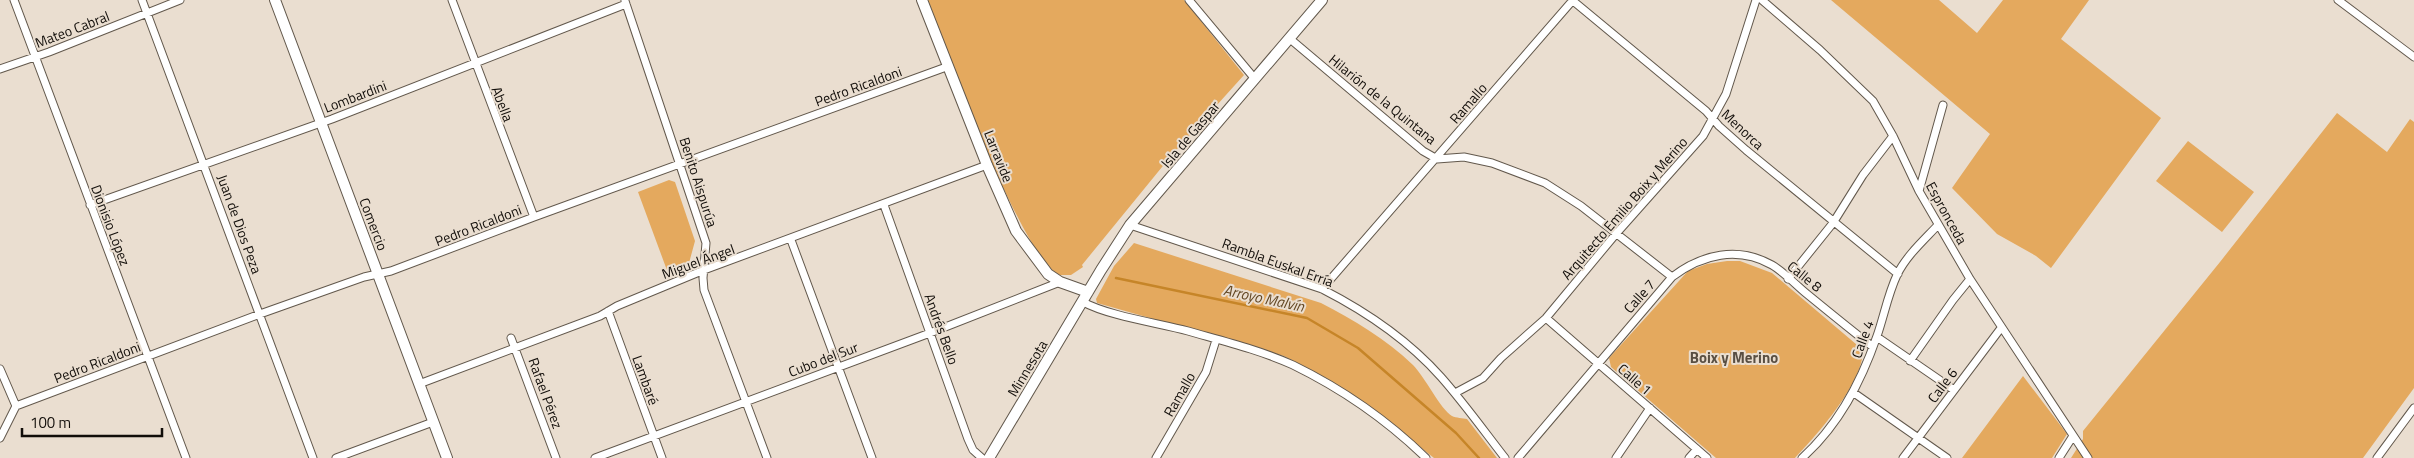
<svg xmlns="http://www.w3.org/2000/svg" width="2414" height="458" font-family="'Titillium Web',sans-serif">
	<rect width="100%" height="100%" fill="#eaded0"/>
	<!-- green -->
	<path fill="#e4a95e" d="M928 0H1184L1244 75 1171 156 1082 265 1083 267 1071 275H1060C1022 260 946 47 928 0Z
		M1831 0H1939L1977 33 2003 0H2089L2061 39 2161 118 2051 268 2036 256 1997 234 1952 188 1990 134Z
		M2337 113 2387 152 2410 119 2414 122V388L2363 458H2071L2083 439V431L2220 262Z
		M2188 141 2254 192 2222 232 2156 181Z
		M669 180 675 182 695 241 689 263 668 273 638 192Z
		M1134 243 1321 303C1354 320 1386 339 1413 365 1425 377 1441 410 1452 416 1456 418 1463 418 1467 419L1497 458H1434L1364 403 1328 379 1284 356 1097 303 1096 299 1114 266Z
		M1727 261H1740L1772 273 1863 350C1863 383 1817 435 1795 458H1716L1611 367 1609 358 1688 271 1707 264Z
		M2023 376 2067 434 2052 458H1962Z"/>
	<g fill="none" stroke-linecap="round" stroke-linejoin="round">
		<!-- stream -->
		<path stroke="#c68528" stroke-width="2.5" d="M1116 278 1307 318 1358 348 1456 433 1479 458"/>
		<!-- street casing -->
		<g stroke="#62584c" stroke-width="9">
			<path id="street" d="M14 0 186 458
				M142 0 313 458
				M452 0 534 217
				M1189 0 1255 79
				M1572 0 1706 111 1719 126 1746 150 1898 274
				M1762 0 1820 50 1873 101 1893 136 1919 191 1970 279 2088 458
				M2338 0 2414 57
				M625 1 706 243 703 278 704 290 767 458
				M1289 38 1423 151 1437 159 1464 157 1492 163 1545 183 1581 206 1672 277
				M0 69 49 52 180 0
				M1919 191 1943 105
				M90 205 332 119 626 4
				M884 205 968 439 973 450 982 458
				M1130 225 1322 289C1365 311 1409 341 1441 377 1464 403 1484 431 1505 458
				M791 240 872 458
				M1788 279 1833 223 1863 175 1893 136
				M1322 289 1573 0
				M1083 302C1109 316 1158 323 1188 331 1223 341 1260 350 1293 365 1340 388 1388 421 1426 458
				M608 311 662 458
				M1546 318 1707 458
				M1877 337 1954 390
				M511 338 556 458
				M1910 361 1953 300 1970 279
				M0 369 16 406 0 438
				M419 384 600 316 617 306 704 270 987 165
				M1455 393 1483 378 1501 358 1546 318 1615 235 1703 136 1726 94 1756 0
				M1854 393 1947 458
				M16 406 260 314 364 277 391 271 534 217 949 66
				M336 458 433 422
				M595 458 930 333 1060 282
				M1156 458 1206 372 1216 340
				M1518 458 1672 277C1702 254 1738 246 1772 265 1784 272 1796 285 1807 294 1829 312 1851 330 1873 347
				M1616 458 1650 408
				M1689 458 1697 449
				M1802 458C1839 425 1861 382 1877 336 1884 316 1888 294 1897 275 1906 256 1924 240 1938 225
				M1903 458 2001 328
				M2059 458 2073 436
				M2377 458 2414 408"/>
		</g>
		<!-- secondary casing -->
		<g stroke="#62584c" stroke-width="12">
			<path id="secondary" d="M275 0 447 458
				M922 0 987 165 1016 231 1048 274 1060 282 1088 292
				M989 458 1101 270 1130 225 1322 0"/>
		</g>
		<!-- street -->
		<use href="#street" stroke="#fff" stroke-width="7"/>
		<!-- secondary -->
		<use href="#secondary" stroke="#fff" stroke-width="10"/>
	</g>
	<g text-anchor="middle" dominant-baseline="central" stroke-width="4" stroke-linejoin="round" paint-order="stroke">
		<!-- street labels -->
		<g font-size="14" fill="#110d09" stroke="#eaded0">
			<text transform="translate(72 29) rotate(-21)">Mateo Cabral</text>
			<text transform="translate(858 86) rotate(-20)">Pedro Ricaldoni</text>
			<text transform="translate(355 96) rotate(-21)">Lombardini</text>
			<text transform="translate(1383 99) rotate(39)">Hilarión de la Quintana</text>
			<text transform="translate(1468 103) rotate(-49)">Ramallo</text>
			<text transform="translate(503 104) rotate(69)">Abella</text>
			<text transform="translate(1743 129) rotate(43)">Menorca</text>
			<text transform="translate(1190 134) rotate(-50)">Isla de Gaspar</text>
			<text transform="translate(999 156) rotate(68)">Larravide</text>
			<text transform="translate(699 182) rotate(72)">Benito Aispurúa</text>
			<text transform="translate(1624 208) rotate(-49)">Arquitecto Emilio Boix y Merino</text>
			<text transform="translate(1947 213) rotate(61)">Espronceda</text>
			<text transform="translate(240 224) rotate(70)">Juan de Dios Peza</text>
			<text transform="translate(374 224) rotate(69)">Comercio</text>
			<text transform="translate(111 225) rotate(69)">Dionisio López</text>
			<text transform="translate(478 225) rotate(-21)">Pedro Ricaldoni</text>
			<text transform="translate(698 261) rotate(-20)">Miguel Ángel</text>
			<text transform="translate(1278 262) rotate(20)">Rambla Euskal Erría</text>
			<text transform="translate(1805 276) rotate(39)">Calle 8</text>
			<text transform="translate(1639 296) rotate(-49)">Calle 7</text>
			<text transform="translate(942 329) rotate(70)">Andrés Bello</text>
			<text transform="translate(1862 339) rotate(-70)">Calle 4</text>
			<text transform="translate(823 359) rotate(-21)">Cubo del Sur</text>
			<text transform="translate(97 362) rotate(-21)">Pedro Ricaldoni</text>
			<text transform="translate(1027 368) rotate(-59)">Minnesota</text>
			<text transform="translate(1635 379) rotate(41)">Calle 1</text>
			<text transform="translate(646 380) rotate(70)">Lambaré</text>
			<text transform="translate(1942 385) rotate(-53)">Calle 6</text>
			<text transform="translate(546 393) rotate(70)">Rafael Pérez</text>
			<text transform="translate(1179 394) rotate(-60)">Ramallo</text>
		</g>
		<!-- water labels -->
		<g font-size="15" font-style="italic" fill="#634723" stroke="#eaded0">
			<text transform="translate(1264 298) rotate(12)">Arroyo Malvín</text>
		</g>
		<!-- neighbourhood labels -->
		<g font-size="15" font-weight="bold" fill="#594f43" stroke="#eaded0">
			<text x="1734" y="357">Boix y Merino</text>
		</g>
	</g>
	<!-- scale -->
	<path d="M22 428v8h140v-8" fill="none" stroke="#110d09" stroke-width="2.5"/>
	<text x="30" y="428" font-size="15" fill="#110d09" stroke="#eaded0" stroke-width="4" paint-order="stroke">100 m</text>
</svg>
